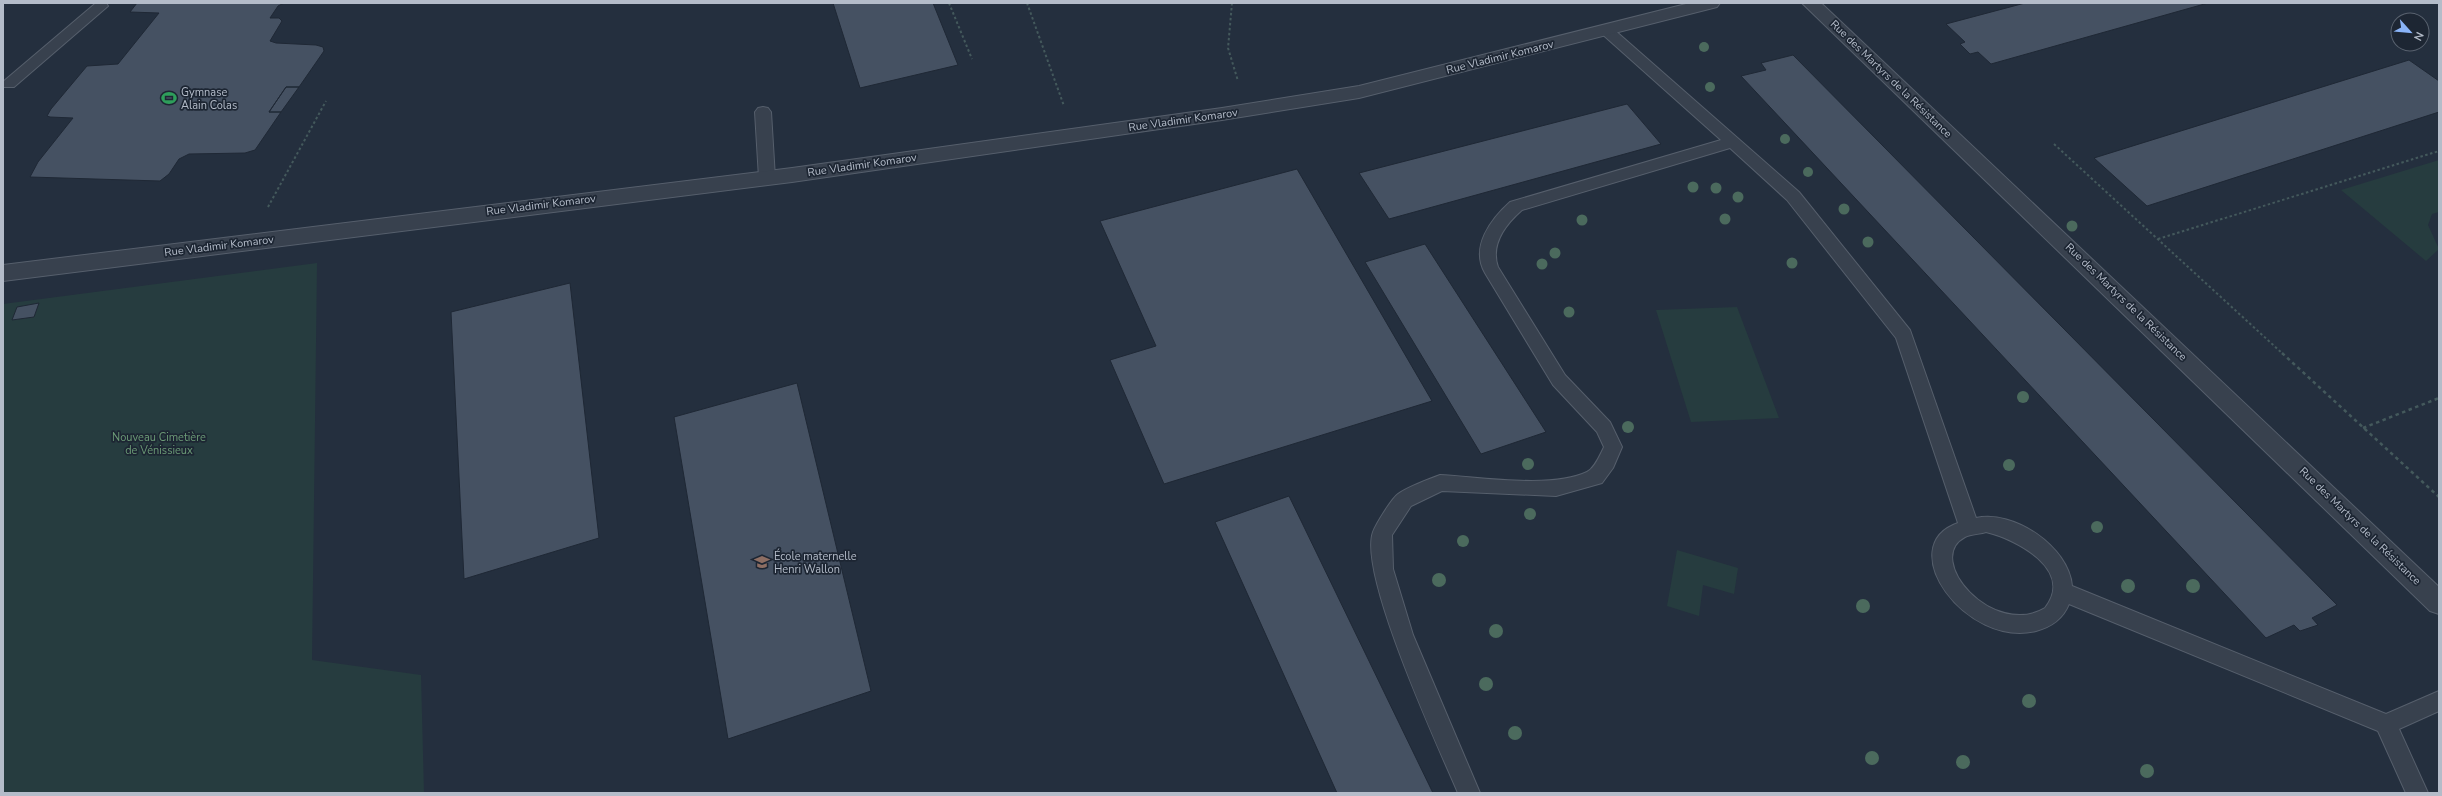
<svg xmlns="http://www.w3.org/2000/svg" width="2442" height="796" font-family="'Nunito Sans',sans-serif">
	<rect width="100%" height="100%" fill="#242f3e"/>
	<!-- green -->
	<path fill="#263c3f" d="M2439 160V212L2432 214 2428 225 2439 249 2426 261 2341 190Z
		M317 263 312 660 421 675 424 793H3V304Z
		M1737 307 1779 418 1691 422 1656 310Z
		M1677 550 1738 568 1734 594 1703 585 1699 616 1667 606Z"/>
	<!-- building -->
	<path fill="#455162" stroke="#1f2835" d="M137 3H284L278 6 270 18H279L282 21 270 41 276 43 316 45 323 47 324 51 299 87H286L269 112H281L255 150 245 153 189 154 179 159 169 174 160 181 30 177 38 162 73 118 50 117 47 116 51 109 87 66 118 64 159 13 130 12Z
		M833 3H933L958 65 860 88Z
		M2025 3H2208L1991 64 1978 52 1970 54 1960 44 1965 42 1946 24Z
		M1793 55 2337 605 2312 618 2318 625 2300 631 2294 625 2266 638 1741 76 1766 70 1761 63Z
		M2409 60 2439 81V112L2147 206 2094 158Z
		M286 87H299L281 112H269Z
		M1627 104 1661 144 1389 219 1359 173Z
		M1297 169 1432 401 1164 484 1110 360 1156 346 1100 221Z
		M1425 244 1546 432 1481 454 1365 262Z
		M570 283 599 538 464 579 451 312Z
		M39 303 34 317 12 320 17 307Z
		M797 383 871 691 728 739 674 417Z
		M1289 496 1433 793H1337L1215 522Z"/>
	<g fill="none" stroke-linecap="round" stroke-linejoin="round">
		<!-- lane casing -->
		<g stroke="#565f6c" stroke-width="2">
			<path id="lane" d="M96 3H106L108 6 14 87H4V81Z
				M1606 25 1611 27 1799 192 1910 330 1976 518C2013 509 2069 547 2072 586L2386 714 2439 691V711L2399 729 2428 793H2406L2378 731 2069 604C2063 619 2051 627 2036 631 1966 648 1892 546 1958 523L1896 338 1787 200 1730 148 1522 210C1506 224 1490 244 1498 267L1565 375 1610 422 1622 447 1613 468 1602 483 1556 496 1442 491 1411 506 1392 535 1393 569 1413 635 1480 793H1458C1438 746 1358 574 1373 532 1376 524 1392 498 1398 494 1410 486 1427 480 1440 475 1479 477 1552 489 1587 472 1595 468 1600 455 1604 447L1597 432 1553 385 1485 273C1470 247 1491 219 1510 202L1721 140 1601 33 1599 30 1601 27ZM1986 532C2016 539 2075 570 2045 608 1993 639 1923 559 1965 537 1971 534 1980 534 1986 532Z
				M763 107 768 108 771 112 775 178 773 182H761L759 178 755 112 758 108Z"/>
		</g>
		<!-- street casing -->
		<g stroke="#565f6c" stroke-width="2">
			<path id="street" d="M1690 3H1720L1717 7 1359 98 1222 120 792 182 3 281V265L792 168 1222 108 1359 86Z
				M1802 3H1821L2439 587V614L2430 611Z"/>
		</g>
		<!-- path-far1 -->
		<path stroke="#44595c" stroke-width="2" stroke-dasharray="2.5 2.5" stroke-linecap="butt" d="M949 3 972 59
			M1027 3 1064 106
			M1232 3 1228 48 1238 81
			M2054 144 2283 354
			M268 207 326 101
			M2158 239 2439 151"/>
		<!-- path -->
		<path stroke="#44595c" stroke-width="2.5" stroke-dasharray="3.5 3.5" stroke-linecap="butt" d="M2282 353 2439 497
			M2363 428 2439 398"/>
		<!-- lane -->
		<use href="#lane" fill="#38414e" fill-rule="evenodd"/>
		<!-- street -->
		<use href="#street" fill="#38414e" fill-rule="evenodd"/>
	</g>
	<!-- trees -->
	<g fill="#4b6a5d">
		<circle cx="1704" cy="47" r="5"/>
		<circle cx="1710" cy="87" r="5"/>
		<circle cx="1785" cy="139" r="5"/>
		<circle cx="1808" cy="172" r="5"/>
		<circle cx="1693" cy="187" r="5.5"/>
		<circle cx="1716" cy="188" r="5.5"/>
		<circle cx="1738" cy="197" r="5.5"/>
		<circle cx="1844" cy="209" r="5.5"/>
		<circle cx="1725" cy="219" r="5.5"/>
		<circle cx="1582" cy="220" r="5.5"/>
		<circle cx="2072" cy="226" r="5.5"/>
		<circle cx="1868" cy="242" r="5.5"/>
		<circle cx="1555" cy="253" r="5.5"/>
		<circle cx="1792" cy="263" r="5.5"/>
		<circle cx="1542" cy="264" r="5.5"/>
		<circle cx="1569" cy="312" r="5.5"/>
		<circle cx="2023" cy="397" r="6"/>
		<circle cx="1628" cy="427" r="6"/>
		<circle cx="1528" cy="464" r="6"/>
		<circle cx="2009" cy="465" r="6"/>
		<circle cx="1530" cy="514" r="6"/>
		<circle cx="2097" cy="527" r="6"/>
		<circle cx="1463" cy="541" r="6"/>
		<circle cx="1439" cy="580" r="7"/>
		<circle cx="2128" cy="586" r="7"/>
		<circle cx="2193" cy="586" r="7"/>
		<circle cx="1863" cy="606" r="7"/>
		<circle cx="1496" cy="631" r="7"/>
		<circle cx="1486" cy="684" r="7"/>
		<circle cx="2029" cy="701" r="7"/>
		<circle cx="1515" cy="733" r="7"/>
		<circle cx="1872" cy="758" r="7"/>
		<circle cx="1963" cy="762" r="7"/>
		<circle cx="2147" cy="771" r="7"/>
	</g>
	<!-- icons -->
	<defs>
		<g id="stadium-bare" transform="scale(1.2)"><path d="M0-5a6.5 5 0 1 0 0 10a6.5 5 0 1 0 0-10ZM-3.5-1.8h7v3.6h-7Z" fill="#2e9e5b" stroke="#1d2633" stroke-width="2.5" paint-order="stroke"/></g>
		<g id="school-bare" transform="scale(1.2)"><path d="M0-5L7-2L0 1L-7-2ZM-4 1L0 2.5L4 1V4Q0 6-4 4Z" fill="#8d6e63" stroke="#1d2633" stroke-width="2.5" paint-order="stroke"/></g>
	</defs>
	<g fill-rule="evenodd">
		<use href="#stadium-bare" x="169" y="98"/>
		<use href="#school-bare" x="762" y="562"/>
	</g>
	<g text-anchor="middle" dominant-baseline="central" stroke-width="3.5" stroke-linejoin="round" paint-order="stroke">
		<!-- street labels -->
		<g font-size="11" fill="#b4bcc9" stroke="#1d2633">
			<text transform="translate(1500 57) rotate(-14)">Rue Vladimir Komarov</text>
			<text transform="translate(1891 79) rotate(44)">Rue des Martyrs de la Résistance</text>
			<text transform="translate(1183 120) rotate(-8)">Rue Vladimir Komarov</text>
			<text transform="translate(862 165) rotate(-8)">Rue Vladimir Komarov</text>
			<text transform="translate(541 205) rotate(-7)">Rue Vladimir Komarov</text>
			<text transform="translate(219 246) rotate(-7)">Rue Vladimir Komarov</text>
			<text transform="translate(2126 302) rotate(44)">Rue des Martyrs de la Résistance</text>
			<text transform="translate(2360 526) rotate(44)">Rue des Martyrs de la Résistance</text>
		</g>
		<!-- poi labels -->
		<g font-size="11" fill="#b4bcc9" stroke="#1d2633" text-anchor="start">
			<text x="181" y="92">Gymnase<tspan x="181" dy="13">Alain Colas</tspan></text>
			<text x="774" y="556">École maternelle<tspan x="774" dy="13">Henri Wallon</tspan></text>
		</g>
		<!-- park labels -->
		<g font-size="11" fill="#6b9a76" stroke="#1d2633">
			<text x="159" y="437">Nouveau Cimetière<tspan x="159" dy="13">de Vénissieux</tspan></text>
		</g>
	</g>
	<!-- border -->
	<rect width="2442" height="796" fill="none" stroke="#b4bcc9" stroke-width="8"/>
	<!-- north arrow -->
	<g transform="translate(2410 32) rotate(117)"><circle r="19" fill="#1d2633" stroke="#59626f"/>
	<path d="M0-3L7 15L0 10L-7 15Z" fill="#8ab4f8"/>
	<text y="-6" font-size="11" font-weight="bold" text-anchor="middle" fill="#b4bcc9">N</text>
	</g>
</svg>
